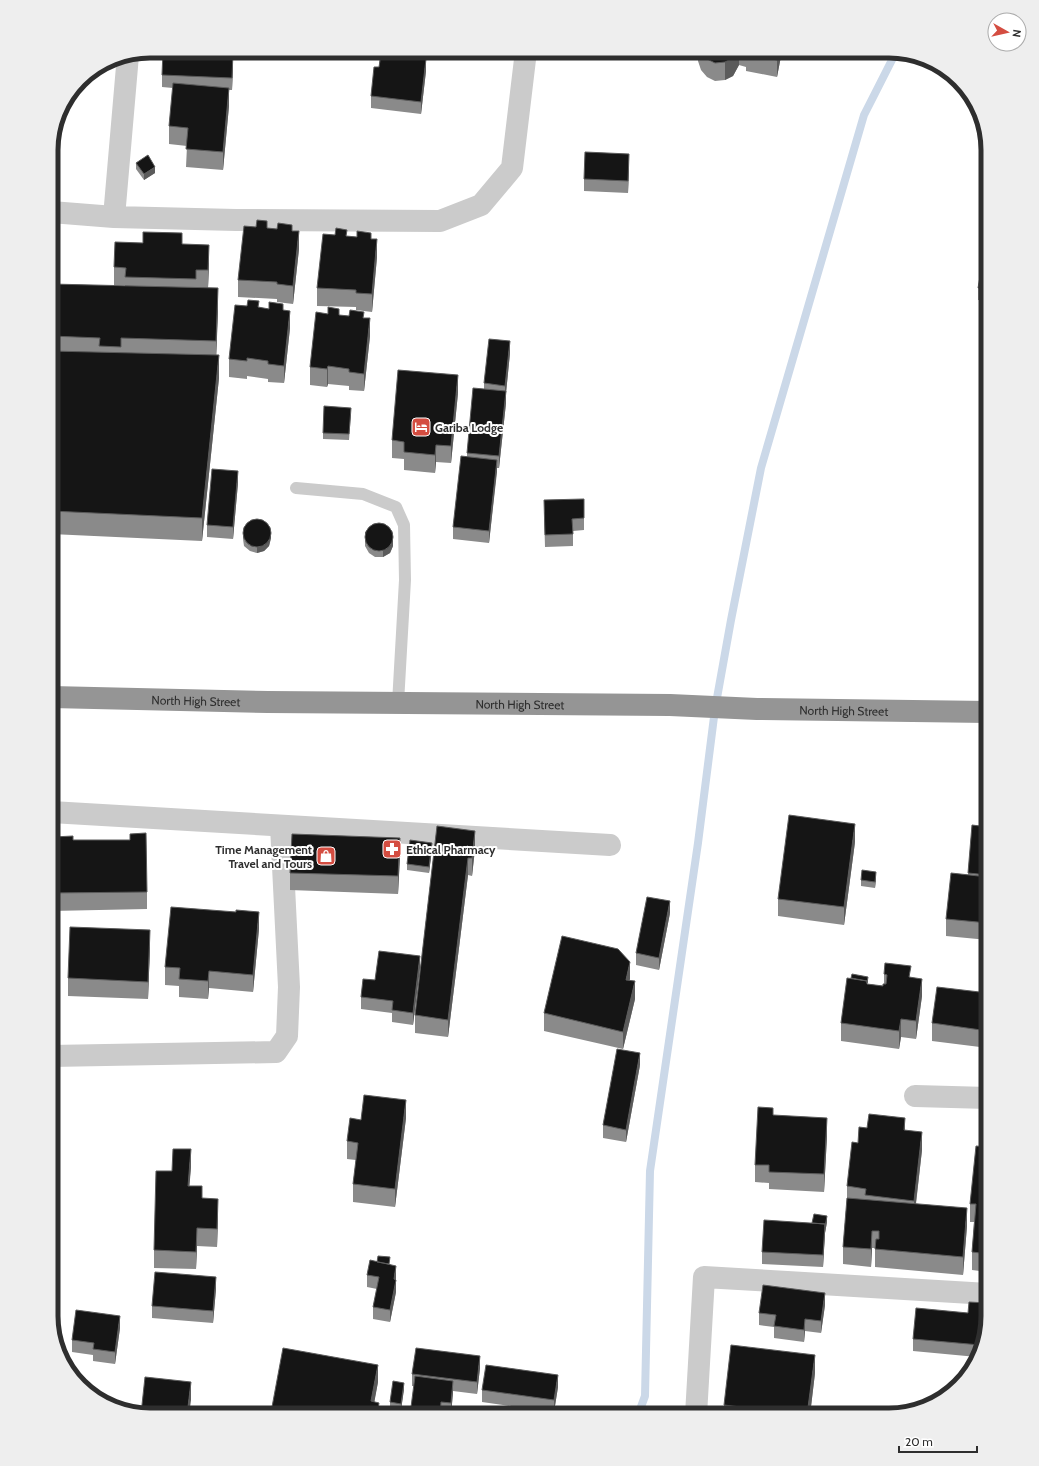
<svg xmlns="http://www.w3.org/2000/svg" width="1039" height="1466" font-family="Cabin,sans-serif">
	<rect width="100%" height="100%" fill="#fff"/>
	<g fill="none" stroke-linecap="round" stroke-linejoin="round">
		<!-- stream -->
		<path stroke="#cbd8e8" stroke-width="8" d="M638 1415 645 1396 650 1171 698 843 715 709 731 620 761 468 864 115 896 52"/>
		<!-- lane -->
		<path stroke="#cbcbcb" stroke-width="12" d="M296 488 363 494 396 507 404 525 405 580 398 703"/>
		<!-- street -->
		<path stroke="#cbcbcb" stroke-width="22" d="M51 212 114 217 236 220 440 221 481 205 512 168 526 51
			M114 217 128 55
			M51 812 610 845
			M51 1056 276 1052 287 1036 289 987 281 826
			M915 1096 988 1098
			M696 1415 704 1277 988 1294"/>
		<!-- highway -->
		<path stroke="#959595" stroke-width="22" id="s1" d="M51 697 268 702 670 705 757 709 988 712"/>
	</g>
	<!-- wall -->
	<path fill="#8a8a8a" d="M255 51H325V57H255Z
		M371 51H415L414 57 426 71 421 114 371 108V96L379 67 380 57 371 56Z
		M427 51H480L479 60 427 53Z
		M675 51H782L777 77 746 71V67L739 65 733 76 725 80 715 81 707 77 701 70 698 61V56Z
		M233 65 232 90H229V106L223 170 186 167 187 146 169 144V126L173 88 162 87V75Z
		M136 163 155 173 144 180 136 169Z
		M629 166 628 193 584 191V179Z
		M267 228 292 231 299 249 293 304 277 302V299L238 297V280Z
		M347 236 371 239 377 257 372 312 356 310V307L317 306V288Z
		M988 236V301L978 300V288L985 271 986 268 982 267V255Z
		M182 244 209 263 208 288 218 311 216 355 219 378 202 541 51 534V284L125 286V285H114V267Z
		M259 308 283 310 290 328 284 383 268 382V379L247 376V379L229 377V359Z
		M339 315 364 318 370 336 364 391 349 390V386L328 384 327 387 310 385V367Z
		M510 353 506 393V403L499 468H497L489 543 453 539V527L467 457V453L484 389V383Z
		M458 393 451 463 436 462 435 473 404 470V459L392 458V440Z
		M351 414 349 440 323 439V433Z
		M238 483 233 539 207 537V525Z
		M544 512 584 518V530L573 531V546L545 547Z
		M365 532 393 533V546L390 553 383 557H375L369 553 365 546Z
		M243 533 271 538 269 546 264 551 257 553 250 551 244 546 243 539Z
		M972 825 988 827V940L946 936V919L968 875Z
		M437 826 475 849 472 876 468 875 448 1037 415 1033V1015Z
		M73 840 147 892V909L51 911V841Z
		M855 842 844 925 778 916V899Z
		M432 849 429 873 407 870V864Z
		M400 856 398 894 290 890V873Z
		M876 878 875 888 861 886V880Z
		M670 913 659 970 636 965V953Z
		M259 929 253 992 209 988 208 999 179 997V986L165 985V967Z
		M51 931 58 949 56 996H51Z
		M150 947 148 999 68 996V978Z
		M420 968 413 1025 392 1022V1013L361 1009V997L375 980Z
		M884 974 911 977 922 996 916 1039 901 1037 899 1049 841 1041V1023L868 984 883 986 884 984Z
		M630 979 629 980 635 999 623 1049 544 1031V1013Z
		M988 993V1048L932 1041V1023Z
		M640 1065 626 1142 603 1138V1125Z
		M773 1115 827 1136 824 1192 769 1189V1183L755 1182V1165Z
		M406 1118 395 1207 353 1202V1184L356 1160 347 1159V1141L361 1120Z
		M867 1128 905 1130 922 1150 916 1204 967 1226 963 1275 875 1267V1248H872L871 1267 843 1264V1247L847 1198V1186L858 1143Z
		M988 1147V1272L972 1270V1252L974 1222H970V1204Z
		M191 1167 189 1186 202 1198 218 1216 217 1247 197 1246 196 1269 154 1268V1250L172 1171Z
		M827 1222 825 1233 823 1267 762 1264V1252L812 1223Z
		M390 1264 396 1278V1292L390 1322 373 1319V1307L377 1289 367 1287V1275Z
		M216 1289 213 1323 152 1318V1306Z
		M825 1305 821 1333 805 1331 804 1342 774 1338V1327L759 1325V1313Z
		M968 1313 988 1316 977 1357 913 1351V1339Z
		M120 1328 115 1364 93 1361V1355L72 1352V1340Z
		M480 1368 477 1394 453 1391 451 1415 441 1414 414 1386H412V1374Z
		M815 1373 810 1415H724V1405Z
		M378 1382 374 1402 379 1415H272V1407Z
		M558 1387 554 1412 482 1402V1390Z
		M404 1389 401 1410 390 1408V1402Z"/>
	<!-- shaded-wall -->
	<path fill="#5b5b5b" d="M737 51H739V65L733 76 725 80V62Z
		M778 51H782L777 77V60Z
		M233 52V65L232 90V78Z
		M426 59V71L421 114V102Z
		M229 88V106L223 170V152Z
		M629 154V166L628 193V181Z
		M155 167V173L144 180V174Z
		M299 231V249L293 304V286Z
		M377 239V257L372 312V294Z
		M209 245V263L208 288V270Z
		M218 288V311L216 363V341Z
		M290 311V328L284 383V366Z
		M370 318V336L364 391V374Z
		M510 341V353L506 393V403L499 468V456L505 396V386Z
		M219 355V378L202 541V518Z
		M328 366V384L327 387V369Z
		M458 375V393L451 463V446Z
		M436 445V462L435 473V455Z
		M497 460V472L489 543V531Z
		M238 471V483L233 539V527Z
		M271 532V538L269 546 264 551 257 553V547Z
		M393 540V546L390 553 383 557V551Z
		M855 824V842L844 925V907Z
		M475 831V849L472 876V858Z
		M400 838V856L398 894V876Z
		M432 843V849L429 873V867Z
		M468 858V875L448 1037V1020Z
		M876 872V878L875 888V882Z
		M670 901V913L659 970V958Z
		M259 912V929L253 992V975Z
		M150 930V947L148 999V982Z
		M58 931V949L56 996V979Z
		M420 956V968L413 1025V1013Z
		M630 962V979L626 997V980Z
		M209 971V988L208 999V981Z
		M922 979V996L916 1039V1021Z
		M635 981V999L623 1049V1032Z
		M901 1019V1037L899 1049V1031Z
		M640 1053V1065L626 1142V1130Z
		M406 1100V1118L395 1207V1189Z
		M827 1118V1136L824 1192V1174Z
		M905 1118V1136L904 1130Z
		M922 1132V1150L914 1219V1201Z
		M191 1149V1167L188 1204V1186Z
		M218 1199V1216L217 1247V1229Z
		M967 1208V1226L963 1275V1257Z
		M827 1216V1222L825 1233 823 1267V1255L825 1224Z
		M197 1228V1246L196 1269V1252Z
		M872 1231V1248L871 1267V1249Z
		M396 1266V1278L395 1285 396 1280V1292L390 1322V1310Z
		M216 1277V1289L213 1323V1311Z
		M825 1293V1305L821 1333V1321Z
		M120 1316V1328L115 1364V1352Z
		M805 1319V1331L804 1342V1330Z
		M815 1355V1373L810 1415H807Z
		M480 1356V1368L477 1394V1382Z
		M378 1365V1382L372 1415 371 1401Z
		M558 1375V1387L554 1412V1400Z
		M453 1381V1393L451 1415V1403Z
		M191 1382V1400L189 1415H187Z
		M404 1383V1389L401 1410V1404Z
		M441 1402V1415H440Z
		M379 1403V1415H377Z"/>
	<!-- building -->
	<path fill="#151515" stroke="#5b5b5b" d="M163 51H203L233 52 232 78 162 75Z
		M701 51H737L733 58 725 62 715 63 707 59Z
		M747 51H778L777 60 746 53Z
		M381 54 426 59 421 102 371 96 374 67H379Z
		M173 83 229 88 223 152 186 149 188 128 169 126Z
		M585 152 629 154 628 181 584 179Z
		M148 155 155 167 144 174 136 163Z
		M257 220 267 221V228L277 229 278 223 292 225V231H299L293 286 277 284V282L238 280 244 226 256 227Z
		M336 228 347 230 346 236 357 237V231L371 233V239H377L372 294 356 293V290L317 288 323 234 335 235Z
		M143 232 182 233V244L209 245 208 270H196V279L125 277 126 268 114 267 115 242 143 243Z
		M985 236H988V289L978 288 981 271H985L988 256 982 255Z
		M51 284 218 288 216 341 121 338V347L99 346 100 338 51 336Z
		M248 300 259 301 258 307 269 309V302L283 304V310L290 311 284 366 268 364V361L247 358V361L229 359 235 305 247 306Z
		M328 307 339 309V315L349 316 350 310 364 312 363 318H370L364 374 349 372V369L328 366 327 369 310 367 316 312 328 314Z
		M489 339 510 341 505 386 484 383Z
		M51 351 219 355 202 518 51 511Z
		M398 370 458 375 451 446 436 445 435 455 404 452V442L392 440Z
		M473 388 506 391 499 456 467 453Z
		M324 406 351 408 349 434 323 433Z
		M461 456 497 460 489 531 453 527Z
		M212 469 238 471 233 527 207 525Z
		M584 499V518L572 519 573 534 545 535 544 500Z
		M243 533a14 14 0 1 1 28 0a14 14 0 1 1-28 0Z
		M365 537a14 14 0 1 1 28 0a14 14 0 1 1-28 0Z
		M789 815 855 824 844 907 778 899Z
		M972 825 988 827V875L968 873Z
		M437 826 475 831 472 858H468L448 1020 415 1015Z
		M146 833 147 892 51 893V841H53V837L73 836V840H130V834Z
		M292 834 400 838 398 876 290 873Z
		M410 840 432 843 429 867 407 864Z
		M862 870 876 872 875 882 861 880Z
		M951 873 988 877V923L946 919Z
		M647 897 670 901 659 958 636 953Z
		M171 907 236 912V910L259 912 253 975 209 971 208 981 179 979 180 968 165 967Z
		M70 927 150 930 148 982 68 978Z
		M51 931H58L56 979 51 978Z
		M562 936 618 949 630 962 626 980 635 981 623 1032 544 1013Z
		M379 951 420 956 413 1013 392 1010 393 1001 361 997 363 979 375 980Z
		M885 963 911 966 909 977 922 979 916 1021 901 1019 899 1031 841 1023 847 978 867 981V984L883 986V984H886L887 975 884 974Z
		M852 974 868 977 867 983V981L851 978Z
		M937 987 988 993V1031L932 1023Z
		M617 1049 640 1053 626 1130 603 1125Z
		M364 1095 406 1100 395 1189 353 1184 358 1143 347 1141 350 1118 361 1120Z
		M758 1107 773 1108V1115L827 1118 824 1174 769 1172V1165H755Z
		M869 1114 905 1118 904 1130 922 1132 914 1201 865 1195 866 1189 847 1186 852 1142 858 1143 859 1127 867 1128Z
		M976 1146 988 1147V1254L972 1252 976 1204H970Z
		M173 1149H191L188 1186H202V1198L218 1199 217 1229 197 1228 196 1252 154 1250 156 1171H172Z
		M847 1198 967 1208 963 1257 875 1249 876 1239H879V1231H872L871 1249 843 1247Z
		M814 1214 827 1216 825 1227V1224L812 1223Z
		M764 1220 825 1224 823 1255 762 1252Z
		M378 1256 390 1257 389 1264 377 1262Z
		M370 1260 396 1266 394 1279 396 1280 390 1310 373 1307 379 1277 367 1275Z
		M155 1272 216 1277 213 1311 152 1306Z
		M763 1285 825 1293 821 1321 805 1319 804 1330 774 1326 776 1315 759 1313Z
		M969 1302 988 1303V1316L980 1345 913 1339 916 1308 968 1313Z
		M76 1310 120 1316 115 1352 93 1349 94 1343 72 1340Z
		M731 1345 815 1355 807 1415 724 1405Z
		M283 1348 378 1365 371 1401 379 1403 377 1415H316L272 1407Z
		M416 1348 480 1356 477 1382 412 1374Z
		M486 1365 558 1375 554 1400 482 1390Z
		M415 1376 453 1381 451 1403 441 1402 440 1415H410Z
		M145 1377 191 1382 187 1415H144L141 1414Z
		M393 1381 404 1383 401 1404 390 1402Z"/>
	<!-- icons -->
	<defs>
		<g id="hotel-square" transform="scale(1)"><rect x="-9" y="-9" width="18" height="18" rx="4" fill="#d44d41" stroke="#fff"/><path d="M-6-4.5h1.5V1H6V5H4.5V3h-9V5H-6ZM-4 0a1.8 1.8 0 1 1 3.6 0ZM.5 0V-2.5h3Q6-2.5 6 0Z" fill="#fff"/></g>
		<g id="pharmacy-square" transform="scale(1)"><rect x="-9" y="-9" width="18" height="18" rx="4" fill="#d44d41" stroke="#fff"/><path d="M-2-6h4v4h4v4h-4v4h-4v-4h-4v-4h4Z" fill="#fff"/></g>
		<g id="shop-square" transform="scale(1)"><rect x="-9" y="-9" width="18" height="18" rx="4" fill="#d44d41" stroke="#fff"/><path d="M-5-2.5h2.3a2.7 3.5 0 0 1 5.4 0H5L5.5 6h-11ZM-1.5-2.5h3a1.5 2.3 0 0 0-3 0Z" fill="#fff"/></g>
	</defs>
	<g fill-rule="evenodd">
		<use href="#hotel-square" x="421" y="427"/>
		<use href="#pharmacy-square" x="392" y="849"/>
		<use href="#shop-square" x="326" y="856"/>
	</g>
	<g text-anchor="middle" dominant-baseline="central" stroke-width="4" stroke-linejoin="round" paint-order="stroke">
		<!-- poi labels -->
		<g font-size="12" font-weight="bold" fill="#2e2e2e" stroke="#fff" text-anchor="start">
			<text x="435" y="427">Gariba Lodge</text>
			<text x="312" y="849" text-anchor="end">Time Management<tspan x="312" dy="14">Travel and Tours</tspan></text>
			<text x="406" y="849">Ethical Pharmacy</text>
		</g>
		<!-- street labels -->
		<g font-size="12" fill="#2e2e2e" stroke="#fff">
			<text stroke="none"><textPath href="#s1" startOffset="145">North High Street</textPath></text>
			<text stroke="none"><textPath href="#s1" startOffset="469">North High Street</textPath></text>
			<text stroke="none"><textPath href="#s1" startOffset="793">North High Street</textPath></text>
		</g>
	</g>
	<!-- crop -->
	<path d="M0 0H1039V1466H0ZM150 58H889A92 92 0 0 1 981 150V1316A92 92 0 0 1 889 1408H150A92 92 0 0 1 58 1316V150A92 92 0 0 1 150 58Z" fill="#eee" fill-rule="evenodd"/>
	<path fill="none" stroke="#2e2e2e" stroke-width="5" d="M150 58H889A92 92 0 0 1 981 150V1316A92 92 0 0 1 889 1408H150A92 92 0 0 1 58 1316V150A92 92 0 0 1 150 58Z"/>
	<!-- north arrow -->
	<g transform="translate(1007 32) rotate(98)"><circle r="19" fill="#ffffff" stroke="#ababab"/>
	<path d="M0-3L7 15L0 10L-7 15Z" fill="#d44d41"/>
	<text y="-6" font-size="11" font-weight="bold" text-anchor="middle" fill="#2e2e2e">N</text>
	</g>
	<!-- scale -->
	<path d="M899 1446v6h78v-6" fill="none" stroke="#2e2e2e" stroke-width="2"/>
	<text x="905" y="1446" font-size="12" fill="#2e2e2e" stroke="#ffffff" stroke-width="3" paint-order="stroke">20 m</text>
</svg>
